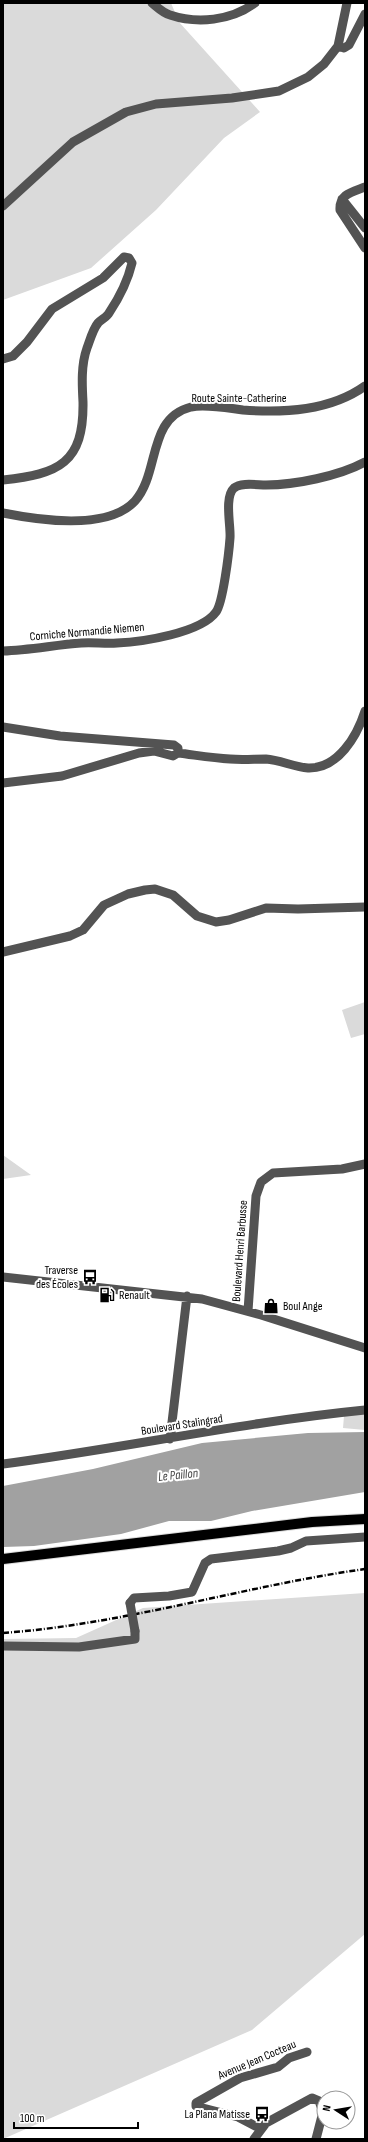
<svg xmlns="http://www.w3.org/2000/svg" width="368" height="2142" font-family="'Sofia Sans Condensed',sans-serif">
	<rect width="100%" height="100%" fill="#fff"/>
	<!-- green -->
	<path fill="#dadada" d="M3 3H171L179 22 260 112 224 138 156 210 91 268 3 300Z
		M365 1002V1034L351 1038 342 1010Z
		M3 1155 31 1175 3 1179Z
		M365 1413V1430L343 1428 344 1416Z
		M365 1593V1934L252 2030 3 2139V1639L76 1638 143 1608Z"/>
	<!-- water -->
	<path fill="#a1a1a1" d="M365 1432V1492L252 1511 211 1521H169L121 1534 34 1546 3 1547V1486L93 1469 202 1443 308 1433Z"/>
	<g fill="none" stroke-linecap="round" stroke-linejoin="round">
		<!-- major casing -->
		<g stroke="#dbdbdb" stroke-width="12">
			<path id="major" d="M3 1559 312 1522 365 1519"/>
		</g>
		<!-- minor -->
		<path stroke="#535353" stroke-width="9" d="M152 3C157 7 163 13 170 15 197 24 231 21 255 3
			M338 46 344 48 349 45 365 14
			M338 46 347 3
			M365 187C352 192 339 194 340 210L365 248
			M342 199 365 228
			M3 206 73 142 126 112 156 104 232 98 279 91 308 77 324 64 338 46
			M3 359 13 356 27 342 52 309 103 278 124 257 129 258 132 263C128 280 119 298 109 313 107 317 102 319 98 323 93 329 90 340 87 348 81 365 82 384 83 402 84 463 59 474 3 480
			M3 513C38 520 107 531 135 501 160 473 147 418 191 407 206 404 227 408 243 410 284 413 330 411 365 386
			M3 651C29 650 55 645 81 643 93 642 105 644 117 643 142 642 201 633 216 612 223 603 229 552 230 538 231 526 224 497 234 488 241 482 257 485 266 485 295 485 339 476 365 462
			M3 727 60 736 174 745 178 748V753L173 756 154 751 139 753 62 776 3 783
			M178 753C195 755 212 758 230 759 242 760 254 759 266 759 280 760 294 767 308 768 338 769 357 736 365 711
			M3 952 70 936 83 930 104 905 128 894 145 890 155 889 173 895 197 916 216 922 229 920 266 908 298 909 365 907
			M3 1277 202 1299 261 1315 365 1348
			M248 1311 256 1196 261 1182 273 1173 342 1169 365 1164
			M170 1439 187 1296
			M3 1464C124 1448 244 1422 365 1410
			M130 1603 134 1598 169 1596 192 1592 205 1563 211 1559 278 1551 291 1548 306 1541 365 1537
			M3 1646 79 1647 135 1639V1631
			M261 2129 238 2117 199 2107 196 2106V2103L240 2078 278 2067 289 2058 307 2052
			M254 2139 266 2123 312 2098 319 2101 323 2112 316 2139"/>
		<!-- major -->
		<use href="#major" stroke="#000" stroke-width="10"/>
		<!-- rail -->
		<path stroke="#000" stroke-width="2.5" stroke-dasharray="6 2 1 2" stroke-linecap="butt" d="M3 1633C126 1624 244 1586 365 1569"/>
		<!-- minor-bridge -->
		<path stroke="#535353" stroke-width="9" d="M130 1603 135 1631"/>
	</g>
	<!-- icons -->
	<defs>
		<g id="bus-bare" transform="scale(1.2)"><path d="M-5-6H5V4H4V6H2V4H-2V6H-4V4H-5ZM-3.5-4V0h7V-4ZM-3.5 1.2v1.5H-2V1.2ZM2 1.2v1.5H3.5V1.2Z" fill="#000" stroke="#fff" stroke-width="2.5" paint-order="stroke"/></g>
		<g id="fuel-bare" transform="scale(1.2)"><path d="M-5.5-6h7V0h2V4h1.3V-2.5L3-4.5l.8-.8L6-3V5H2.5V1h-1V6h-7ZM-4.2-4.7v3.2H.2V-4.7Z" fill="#000" stroke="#fff" stroke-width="2.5" paint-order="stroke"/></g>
		<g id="shop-bare" transform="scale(1.2)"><path d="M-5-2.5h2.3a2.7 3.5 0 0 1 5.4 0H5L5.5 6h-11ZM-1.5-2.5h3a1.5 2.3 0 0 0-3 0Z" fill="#000" stroke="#fff" stroke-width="2.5" paint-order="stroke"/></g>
	</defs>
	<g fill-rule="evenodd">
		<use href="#bus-bare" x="90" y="1277"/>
		<use href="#fuel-bare" x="107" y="1295"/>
		<use href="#shop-bare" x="271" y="1306"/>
		<use href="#bus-bare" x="262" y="2114"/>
	</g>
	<g text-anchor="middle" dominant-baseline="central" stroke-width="4" stroke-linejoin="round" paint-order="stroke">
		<!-- street labels -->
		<g font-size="12" fill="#000" stroke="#fff">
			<text x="239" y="398">Route Sainte-Catherine</text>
			<text transform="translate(87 632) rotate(-5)">Corniche Normandie Niemen</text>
			<text transform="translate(240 1251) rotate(-86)">Boulevard Henri Barbusse</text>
			<text transform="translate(182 1425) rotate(-9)">Boulevard Stalingrad</text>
			<text transform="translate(257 2060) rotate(-23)">Avenue Jean Cocteau</text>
		</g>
		<!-- poi labels -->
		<g font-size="12" fill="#000" stroke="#fff" text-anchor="end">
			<text x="78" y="1270">Traverse<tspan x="78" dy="14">des Écoles</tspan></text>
			<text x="119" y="1295" text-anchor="start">Renault</text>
			<text x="283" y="1306" text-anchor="start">Boul Ange</text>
			<text x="250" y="2114">La Plana Matisse</text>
		</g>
		<!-- water labels -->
		<g font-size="13" font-style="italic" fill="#424242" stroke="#fff">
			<text transform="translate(178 1475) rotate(-6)">Le Paillon</text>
		</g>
	</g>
	<!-- border -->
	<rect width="368" height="2142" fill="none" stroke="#000000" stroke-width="8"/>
	<!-- north arrow -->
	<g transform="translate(336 2110) rotate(282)"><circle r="19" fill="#ffffff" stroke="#999999"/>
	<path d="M0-3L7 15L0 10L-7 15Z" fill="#000000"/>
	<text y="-6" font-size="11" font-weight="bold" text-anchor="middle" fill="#000000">N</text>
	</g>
	<!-- scale -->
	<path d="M14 2122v6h124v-6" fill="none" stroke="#000000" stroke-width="2"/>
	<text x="20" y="2122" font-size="12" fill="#000000" stroke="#ffffff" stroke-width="3" paint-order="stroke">100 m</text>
</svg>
